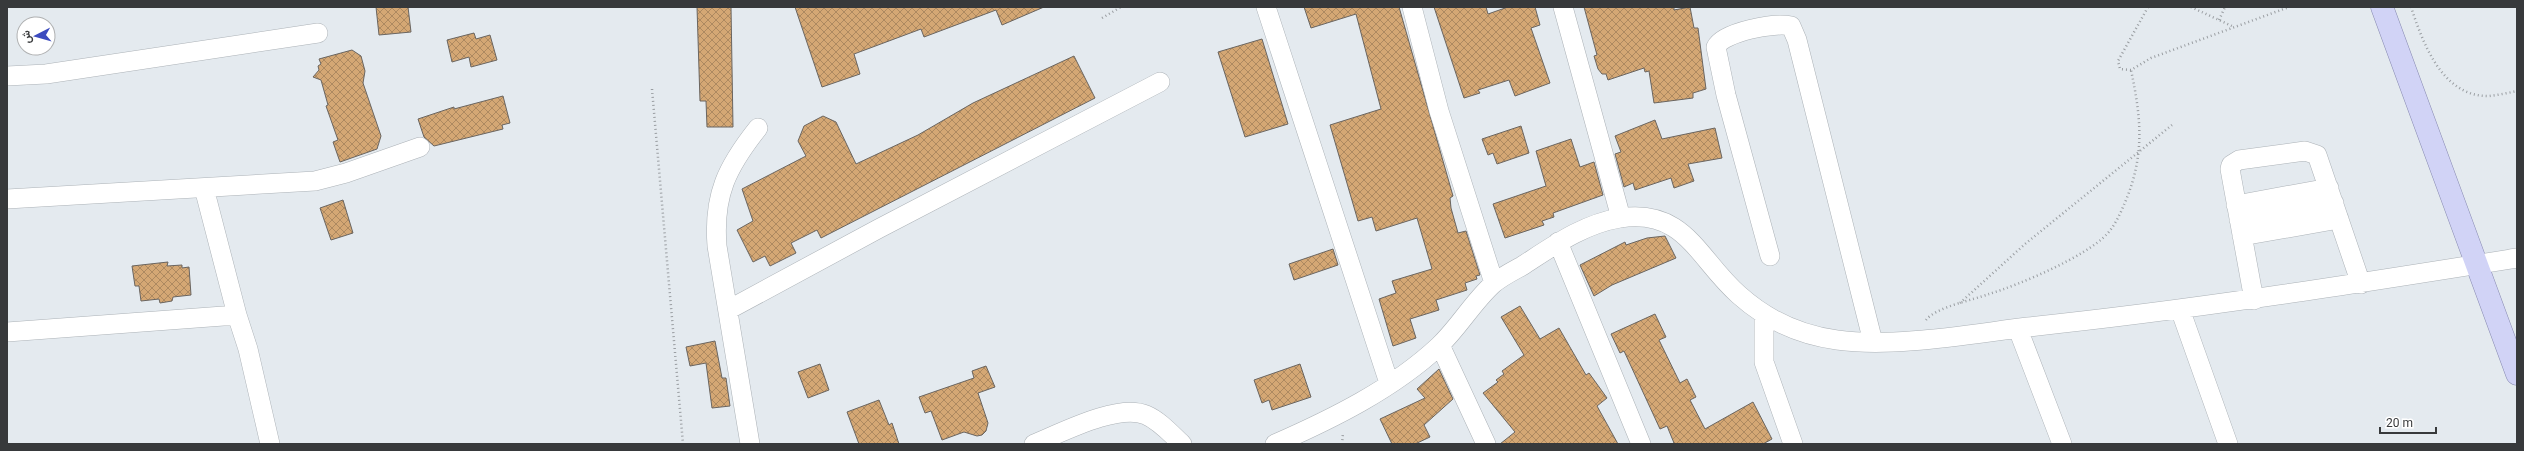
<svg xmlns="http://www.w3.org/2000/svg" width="2524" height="451" font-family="Roboto,Vazirmatn,sans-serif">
	<defs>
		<pattern id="building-cross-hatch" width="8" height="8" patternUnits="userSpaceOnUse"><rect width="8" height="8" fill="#d4a774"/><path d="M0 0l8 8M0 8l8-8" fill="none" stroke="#ad8960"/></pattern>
	</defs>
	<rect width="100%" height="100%" fill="#e4eaef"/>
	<!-- building -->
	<path fill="url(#building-cross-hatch)" stroke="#6a6560" d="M376 7H408L411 32 379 35Z
		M697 7H731L733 127H707L706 101H700Z
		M795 7H1044L1002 25 996 10 924 37 921 29 854 54 860 74 822 87Z
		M1304 7H1399L1453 196 1450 198 1451 208 1458 233 1466 231 1480 275 1476 276 1477 279 1465 283 1467 290 1436 300 1439 310 1410 319 1416 338 1393 346 1379 299 1396 293 1392 281 1432 269 1417 218 1376 231 1372 217 1358 221 1330 125 1381 109 1356 14 1311 28Z
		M1434 7H1486L1488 14 1508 7H1535L1540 25 1531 28 1550 83 1515 96 1509 80 1478 90 1480 93 1464 98Z
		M1584 7H1674V10L1690 7 1694 28H1698L1706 89 1693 93V98L1654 103 1649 71 1645 72 1644 68 1608 80 1606 74H1602L1598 69 1594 56 1597 55Z
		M474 33 476 39 490 35 497 60 471 67 469 57 452 62 447 40Z
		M1262 39 1288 124 1245 137 1218 52Z
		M352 50 361 56 365 71 363 83 381 136 377 149 340 162 333 142 338 140 326 106 328 105 321 80 313 77 319 70 318 66 321 64 319 59Z
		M1074 56 1095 98 821 238 817 230 791 243 796 253 770 266 765 256 753 262 737 230 753 221 742 189 806 156 798 141 804 126 823 116 836 122 856 164 918 135 973 103Z
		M503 96 510 123 502 125 503 129 434 146 424 137 418 119 454 107V109Z
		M1655 120 1662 139 1715 128 1722 158 1688 164 1694 181 1674 188 1671 178 1635 190 1633 183 1624 187 1615 154 1621 152 1615 136Z
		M1521 126 1529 153 1497 164 1493 153 1488 155 1482 139Z
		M1571 139 1580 167 1594 162 1603 195 1553 213 1554 217 1542 221 1544 225 1505 238 1493 204 1546 186 1536 151Z
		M343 200 353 233 331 240 320 208Z
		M1665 236 1676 258 1612 285 1594 296 1580 265 1625 242 1626 245 1647 238Z
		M1333 249 1338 265 1294 280 1289 264Z
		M168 262 167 266 182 265V268L189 267 191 295 173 297 172 301 160 303 159 299 141 301 139 286H135L132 266Z
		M1520 306 1540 339 1559 328 1586 375 1589 373 1607 398 1597 406 1618 444H1500L1515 432 1483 393 1498 382 1496 380 1504 374 1502 371 1524 355 1501 317Z
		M1655 314 1666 337 1659 340 1680 383 1687 379 1696 397 1690 400 1705 429 1753 402 1772 439 1763 444H1671L1674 443 1667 426 1660 429 1624 351 1620 353 1611 334Z
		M715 341 722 378H726L730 406 712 408 706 363 690 366 686 347Z
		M820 364 829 390 808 398 798 372Z
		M1300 364 1311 397 1272 410 1269 400 1262 403 1254 380Z
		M986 366 995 387 978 393 988 423 986 431 982 435 977 436 964 432 942 440 931 411 925 413 919 397 974 378 972 371Z
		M1439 369 1453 399 1424 425 1430 437 1415 444H1392L1380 419 1425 398 1417 389Z
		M879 400 889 425 892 423 899 444H859L847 412Z"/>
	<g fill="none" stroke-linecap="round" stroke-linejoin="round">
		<!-- minor casing -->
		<g stroke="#acb2b7" stroke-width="20">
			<path id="minor" d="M1266 7 1389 383
				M1412 7 1439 111 1494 283
				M1563 7 1621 218
				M7 76 46 74 318 33
				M7 199 315 181 346 173 420 147
				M2236 205 2329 188
				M2239 220 2334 203
				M2242 236 2339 219
				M1558 242 1641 444
				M1770 256 1726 95 1716 47C1723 32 1775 22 1791 26L1797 40 1873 342
				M2254 300 2230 169 2231 165 2239 160 2305 151 2317 155 2361 284
				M2180 309 2228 444
				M728 310 878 229 1160 82
				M1764 314V362L1793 444
				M237 315 248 349 270 444
				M2018 329 2062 444
				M7 332 237 315 204 188
				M1440 345 1486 444
				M750 444 717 246C713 195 727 167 758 128
				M1034 444C1061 433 1118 403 1146 415 1160 421 1171 434 1182 444
				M1275 444C1332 419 1393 389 1439 346 1459 327 1473 302 1493 284 1501 277 1513 271 1522 266 1553 246 1583 224 1620 218 1685 208 1698 259 1739 295 1767 320 1799 335 1837 340 1894 348 1970 334 2028 327 2192 310 2354 284 2517 258"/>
		</g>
		<!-- major casing -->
		<g stroke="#888ab1" stroke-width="23">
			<path id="major" d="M2382 7 2517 374"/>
		</g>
		<!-- path -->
		<path stroke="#9a9ea2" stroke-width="2.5" stroke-dasharray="1 3" stroke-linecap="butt" d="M2148 7 2118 61 2120 69 2131 70 2151 58 2289 7
			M2191 7 2234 27
			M2411 7C2423 43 2442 97 2489 96 2498 95 2508 93 2517 91
			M1102 18 1121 7
			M2219 20 2225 7
			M652 89 683 444
			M1960 303 2025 244 2172 125
			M1926 320C1936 307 1973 300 1989 294 2019 285 2087 256 2107 234 2116 224 2121 212 2126 200 2145 154 2141 117 2131 70
			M1342 444 1343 433"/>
		<!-- minor -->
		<use href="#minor" stroke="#fff" stroke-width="19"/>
		<!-- major -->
		<use href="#major" stroke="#d1d3f6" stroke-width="22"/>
	</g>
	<!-- border -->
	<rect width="2524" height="451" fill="none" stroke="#37393b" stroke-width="16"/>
	<!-- north arrow -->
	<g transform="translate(36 36) rotate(264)"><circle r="19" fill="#ffffff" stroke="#afb0b1"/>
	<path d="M0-3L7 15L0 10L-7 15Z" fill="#3c4bbf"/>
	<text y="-6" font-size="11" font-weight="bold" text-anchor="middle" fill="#37393b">ش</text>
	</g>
	<!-- scale -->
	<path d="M2380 427v6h56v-6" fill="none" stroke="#37393b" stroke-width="2"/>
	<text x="2386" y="427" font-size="12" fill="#37393b" stroke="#ffffff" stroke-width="3" paint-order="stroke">20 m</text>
</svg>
